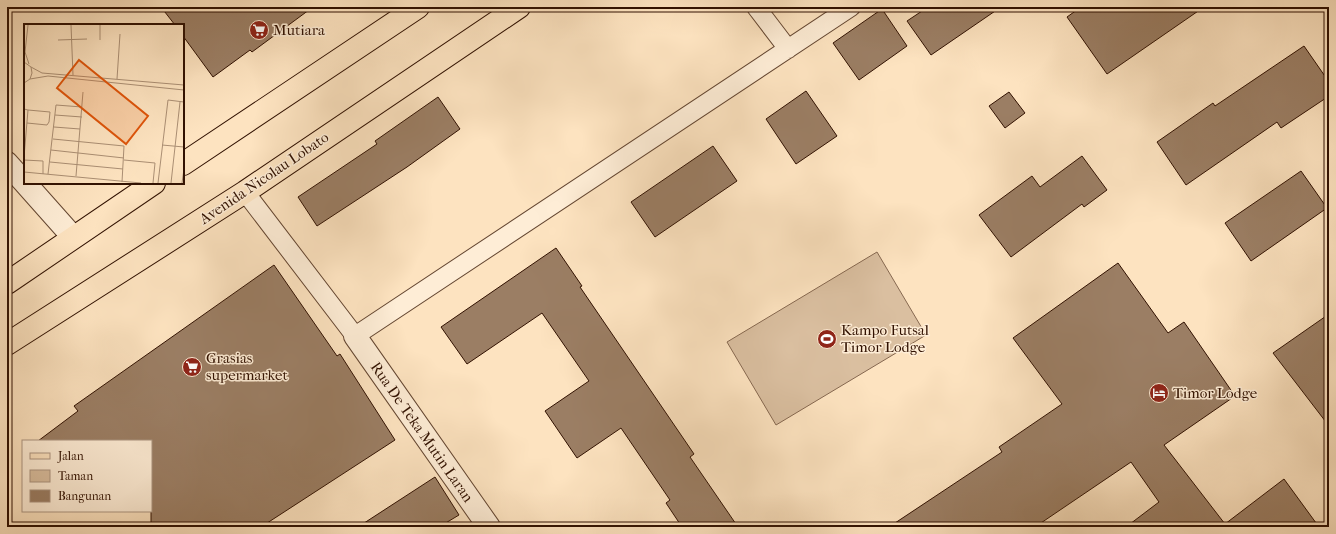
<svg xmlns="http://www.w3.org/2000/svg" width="1336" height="534" font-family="'IM FELL French Canon',serif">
	<rect width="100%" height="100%" fill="#fde3c0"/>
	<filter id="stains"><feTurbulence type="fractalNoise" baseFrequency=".005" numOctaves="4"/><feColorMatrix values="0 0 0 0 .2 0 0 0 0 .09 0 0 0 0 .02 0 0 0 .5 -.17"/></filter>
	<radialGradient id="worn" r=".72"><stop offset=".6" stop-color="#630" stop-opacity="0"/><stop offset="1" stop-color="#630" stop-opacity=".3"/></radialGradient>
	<!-- green -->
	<path fill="#dabfa0" stroke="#866850" d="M877 252 926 335 776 425 727 342Z"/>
	<!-- building -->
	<path fill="#9b7e64" stroke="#311101" d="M161 7H313L252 52 250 50 213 77 183 36V25H175Z
		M928 7H1001L931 55 907 21Z
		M1081 7H1204L1107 74 1067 17Z
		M882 9 907 46 859 80 833 43Z
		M1304 46 1329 82V96L1281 128 1277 122 1186 185 1157 142 1213 103 1215 106Z
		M806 91 837 136 796 164 766 119Z
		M1009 92 1025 113 1005 128 989 106Z
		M438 97 460 129 407 167 317 226 298 197 377 144 375 141Z
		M713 146 737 181 655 237 631 202Z
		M1082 156 1107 190 1084 207 1082 204 1011 257 979 215 1032 176 1040 187Z
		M1301 171 1327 208 1251 261 1225 223Z
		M556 248 582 286 580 287 694 454 690 457 738 527H682L666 503 670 500 621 428 577 458 545 411 589 381 542 313 467 364 441 327Z
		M1118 263 1168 333 1184 322 1235 396 1164 445 1225 524 1284 479 1319 527H1126L1159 502 1131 462 1035 527H889L1002 452 999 447 1062 404 1013 338Z
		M274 265 337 356 340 354 395 440 261 527H151V441H38L78 411 74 406Z
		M1329 314V426L1273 353Z
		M435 477 459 515 439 527H358Z"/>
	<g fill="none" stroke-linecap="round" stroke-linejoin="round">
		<!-- service casing -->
		<g stroke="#644631" stroke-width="20">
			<path id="service" d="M756 7 788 49
				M245 192 355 336 851 7"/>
		</g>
		<!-- minor casing -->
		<g stroke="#644631" stroke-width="24">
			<path id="minor" d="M7 163 25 183
				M25 183 73 237
				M355 336 489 527"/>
		</g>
		<!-- primary casing -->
		<g stroke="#311101" stroke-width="24">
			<path id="primary" d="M183 164 418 7
				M7 283 154 183
				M7 344 245 192 519 7"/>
		</g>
		<!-- service -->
		<use href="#service" stroke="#feedd6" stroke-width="18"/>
		<!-- minor -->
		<use href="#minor" stroke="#feedd6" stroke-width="22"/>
		<!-- primary -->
		<use href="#primary" stroke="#fde3c0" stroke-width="22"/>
	</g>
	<!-- icons -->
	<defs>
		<g id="supermarket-disc" transform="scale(1)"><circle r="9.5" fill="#8f2418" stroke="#feedd6"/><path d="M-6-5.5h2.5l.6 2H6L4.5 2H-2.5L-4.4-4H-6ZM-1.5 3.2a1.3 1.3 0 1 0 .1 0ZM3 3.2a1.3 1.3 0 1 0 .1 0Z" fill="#fff"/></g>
		<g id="stadium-disc" transform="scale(1)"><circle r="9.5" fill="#8f2418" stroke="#feedd6"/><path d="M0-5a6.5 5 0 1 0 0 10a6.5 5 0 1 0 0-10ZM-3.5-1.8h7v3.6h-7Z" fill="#fff"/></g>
		<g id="hotel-disc" transform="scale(1)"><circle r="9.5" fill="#8f2418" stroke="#feedd6"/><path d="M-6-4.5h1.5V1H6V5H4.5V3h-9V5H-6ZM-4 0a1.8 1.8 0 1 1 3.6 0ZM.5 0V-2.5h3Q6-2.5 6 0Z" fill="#fff"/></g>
	</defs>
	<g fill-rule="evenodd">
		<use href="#supermarket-disc" x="259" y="30"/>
		<use href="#stadium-disc" x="827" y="339"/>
		<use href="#supermarket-disc" x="192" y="367"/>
		<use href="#hotel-disc" x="1159" y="393"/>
	</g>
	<g text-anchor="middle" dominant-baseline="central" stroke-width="3" stroke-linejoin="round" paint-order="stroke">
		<!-- poi labels -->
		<g font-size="15" fill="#311101" stroke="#feedd6" text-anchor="start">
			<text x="273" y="30">Mutiara</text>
			<text x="841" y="330">Kampo Futsal<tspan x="841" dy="17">Timor Lodge</tspan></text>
			<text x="206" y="358">Grasias<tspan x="206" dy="17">supermarket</tspan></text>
			<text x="1173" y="393">Timor Lodge</text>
		</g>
		<!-- street labels -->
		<g font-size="15" fill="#311101" stroke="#feedd6">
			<text transform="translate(264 178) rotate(-34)">Avenida Nicolau Lobato</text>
			<text transform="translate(422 432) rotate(55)">Rua De Teka Mutin Laran</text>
		</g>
	</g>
	<!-- overview -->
	<g transform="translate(24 24)">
		<rect width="160" height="160" fill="#fde3c0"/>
		<path fill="none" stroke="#ab8f74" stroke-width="1" d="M4 1 1 28 5 40M47 1 49 51M34 16 63 15M76 16V1M0 38 7 43 8 49 6 55 0 59M7 43 18 49 160 61M6 55 24 52 160 66M93 55 96 10M0 85 4 86 0 133M31 91 58 93M3 99 23 101 25 98 26 88 4 86M30 103 56 105M29 115 100 122 98 158M138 121 160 123M27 126 100 134M0 136 19 137V150M100 136 131 139 129 159M26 138 99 145M0 148 117 159M24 150 32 81 58 83M52 152 59 68M134 159 144 76 160 78M147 159 156 78M158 159 160 145"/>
		<path fill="#df550b" fill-opacity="0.15" stroke="#df550b" stroke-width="2" d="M55 36 124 92 102 120 33 64Z"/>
		<rect width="160" height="160" fill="none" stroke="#311101" stroke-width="2"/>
	</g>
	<!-- margin -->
	<rect width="1336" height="534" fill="none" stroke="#fde3c0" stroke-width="24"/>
	<rect x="8" y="8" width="1320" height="518" fill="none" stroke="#311101" stroke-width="2"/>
	<rect x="12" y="12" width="1312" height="510" fill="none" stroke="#311101"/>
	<!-- legend -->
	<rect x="22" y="440" width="130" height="72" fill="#feedd6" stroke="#ac9581"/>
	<rect x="30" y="453" width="20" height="6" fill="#fde3c0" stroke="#ac9581"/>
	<text x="58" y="460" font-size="12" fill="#311101">Jalan</text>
	<rect x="30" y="470" width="20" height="12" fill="#dabfa0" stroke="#ac9581"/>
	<text x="58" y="480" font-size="12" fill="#311101">Taman</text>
	<rect x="30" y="490" width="20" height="12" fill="#9b7e64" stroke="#ac9581"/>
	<text x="58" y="500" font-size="12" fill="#311101">Bangunan</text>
	<rect width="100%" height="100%" filter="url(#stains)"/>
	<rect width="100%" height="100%" fill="url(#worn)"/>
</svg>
